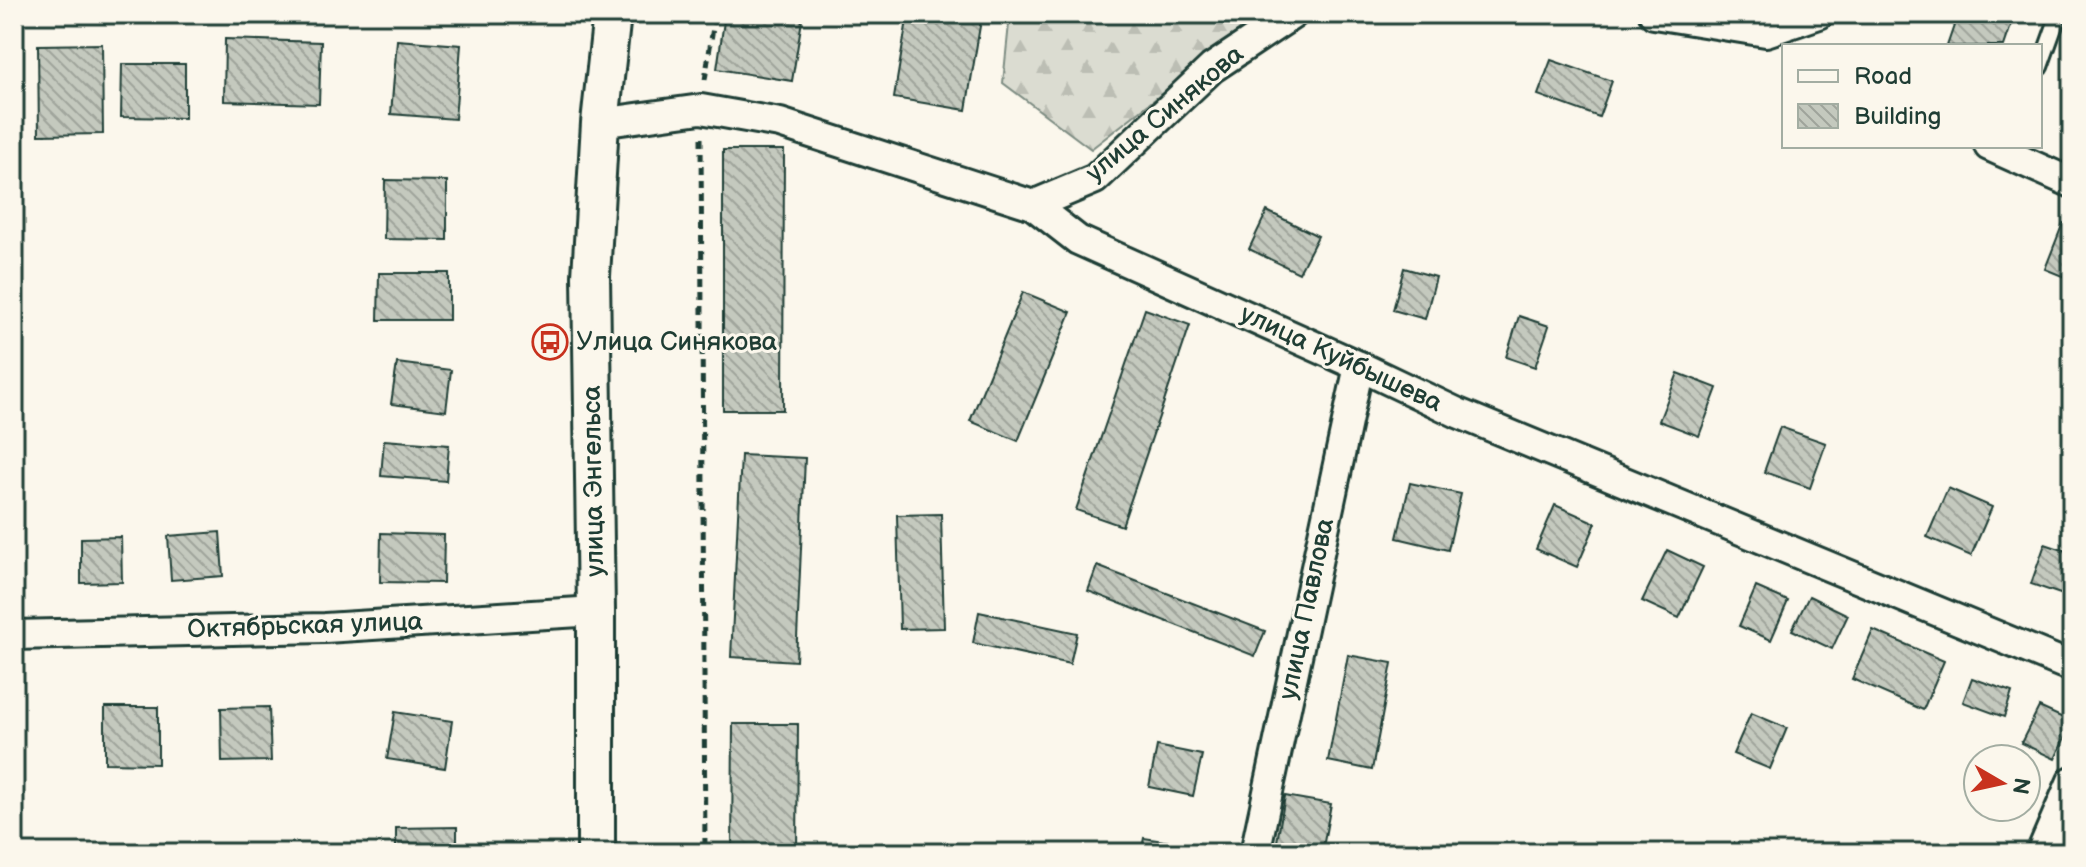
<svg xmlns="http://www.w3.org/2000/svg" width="2086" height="867" viewBox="0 0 2086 867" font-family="'Balsamiq Sans',sans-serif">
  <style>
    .forest { fill: url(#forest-firs); stroke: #7d8c82; stroke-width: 2 }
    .building { fill: url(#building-back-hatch); stroke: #1f3d34; stroke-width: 2 }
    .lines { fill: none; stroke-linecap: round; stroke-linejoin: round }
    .service-casing { stroke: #1f3d34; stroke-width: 20 }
    .minor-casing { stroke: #1f3d34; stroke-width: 34 }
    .tertiary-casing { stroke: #1f3d34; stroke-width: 42 }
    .path { stroke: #1f3d34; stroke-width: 5; stroke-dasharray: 8 6; stroke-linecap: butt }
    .service { stroke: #fbf7ec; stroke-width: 14 }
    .minor { stroke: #fbf7ec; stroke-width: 28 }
    .tertiary { stroke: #fbf7ec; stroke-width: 36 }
    .labels { text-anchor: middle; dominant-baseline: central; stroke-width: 6; stroke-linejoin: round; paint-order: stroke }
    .street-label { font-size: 26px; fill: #1f3d34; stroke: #fbf7ec }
    .poi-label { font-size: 26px; fill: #1f3d34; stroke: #fbf7ec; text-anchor: start }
  </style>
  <defs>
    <pattern id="forest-firs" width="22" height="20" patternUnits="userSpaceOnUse" patternTransform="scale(2)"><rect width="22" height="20" fill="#dbdcd1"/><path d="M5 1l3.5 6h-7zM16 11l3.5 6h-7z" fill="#bcbeb4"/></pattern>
    <pattern id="building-back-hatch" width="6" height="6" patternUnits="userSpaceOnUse" patternTransform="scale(2)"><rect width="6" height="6" fill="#c4c9be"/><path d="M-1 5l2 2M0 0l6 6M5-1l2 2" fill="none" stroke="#9fa49b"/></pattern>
  </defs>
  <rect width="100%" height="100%" fill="#fbf7ec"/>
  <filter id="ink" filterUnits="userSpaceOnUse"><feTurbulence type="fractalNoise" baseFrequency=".0125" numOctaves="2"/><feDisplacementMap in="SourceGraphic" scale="16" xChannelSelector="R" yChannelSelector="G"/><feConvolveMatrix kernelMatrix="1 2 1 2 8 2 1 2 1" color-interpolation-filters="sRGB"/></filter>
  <g filter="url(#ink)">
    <path class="forest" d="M1010,14H1264L1091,149L1003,83Z"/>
    <g class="building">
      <path d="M725,14H803L792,81L717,69Z"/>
      <path d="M908,14H982L966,110L894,98Z"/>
      <path d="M1958,14H2015L2004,46H1947Z"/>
      <path d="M225,39L321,42L319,104L224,101Z"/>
      <path d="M397,40L461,45L455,119L391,114Z"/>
      <path d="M102,44L103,134L39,135L38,45Z"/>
      <path d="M1551,60L1612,81L1599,117L1538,95Z"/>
      <path d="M122,64H185V118L121,117Z"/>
      <path d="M723,150H784L783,410H723Z"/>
      <path d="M385,180L447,181V240L384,239Z"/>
      <path d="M1267,211L1318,236L1299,273L1249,249Z"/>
      <path d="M2063,223L2072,226V280L2045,269Z"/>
      <path d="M1404,268L1436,277L1425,319L1393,310Z"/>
      <path d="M379,273H449V320H378Z"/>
      <path d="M1023,292L1071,312L1018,441L970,421Z"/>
      <path d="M1145,309L1190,325L1122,526L1076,510Z"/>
      <path d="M1519,316L1549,326L1535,367L1506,357Z"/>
      <path d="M397,363L451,370L446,411L391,404Z"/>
      <path d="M1678,373L1717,388L1699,436L1659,421Z"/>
      <path d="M1780,427L1826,443L1810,488L1764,472Z"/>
      <path d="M384,440L449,445L446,481L381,476Z"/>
      <path d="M741,455L805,458L796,661L731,657Z"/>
      <path d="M1410,483L1461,494L1448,550L1397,538Z"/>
      <path d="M1948,488L1992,507L1971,556L1927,537Z"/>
      <path d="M1555,505L1596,523L1577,567L1536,549Z"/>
      <path d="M941,514L944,628L900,629L897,515Z"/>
      <path d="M220,532L223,576L171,580L168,536Z"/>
      <path d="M381,533L444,535L443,583L380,582Z"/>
      <path d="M121,537L122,582L81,583V538Z"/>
      <path d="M2045,544L2072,553V598L2031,584Z"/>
      <path d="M1667,550L1703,567L1679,618L1642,601Z"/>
      <path d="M1097,566L1265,631L1255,656L1088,591Z"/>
      <path d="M1756,587L1788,601L1771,640L1739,626Z"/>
      <path d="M1809,596L1848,615L1832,649L1792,630Z"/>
      <path d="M979,612L1077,633L1070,664L973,643Z"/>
      <path d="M1873,630L1944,661L1923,710L1852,679Z"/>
      <path d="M1348,655L1392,663L1372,770L1328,761Z"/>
      <path d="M1972,678L2012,692L2004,717L1963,702Z"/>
      <path d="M105,707H158V764L105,763Z"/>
      <path d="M269,707L271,761L222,762L221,708Z"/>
      <path d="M2039,707L2072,722L2055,759L2021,743Z"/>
      <path d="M395,712L452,721L445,768L387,759Z"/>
      <path d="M1751,713L1787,728L1770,769L1733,754Z"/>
      <path d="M733,724H798L797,853H732Z"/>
      <path d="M1157,746L1202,755L1193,796L1149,787Z"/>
      <path d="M1285,796L1331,804L1322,853H1275Z"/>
      <path d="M457,827V853H396V828Z"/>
      <path d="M1144,838L1177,843L1175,853H1141Z"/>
    </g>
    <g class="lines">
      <defs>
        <path id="service" d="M2040,67L2059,14"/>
        <g id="minor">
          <path d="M1654,14L1766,32L1819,14"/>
          <path d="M600,123L701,109L780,123L1033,205L1078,240L1359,366L1458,413L2072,667"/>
          <path d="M1989,146L2072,183"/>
          <path d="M1033,205L1095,179L1212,68L1293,14"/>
          <path d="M14,635L325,628L596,611"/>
          <path d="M1255,853L1359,366"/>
          <path d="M2041,853L2072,781"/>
        </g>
        <path id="tertiary" d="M596,853V611L591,276L600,123L612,14"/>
      </defs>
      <use href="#service" class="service-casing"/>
      <use href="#minor" class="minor-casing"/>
      <use href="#tertiary" class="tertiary-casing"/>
      <g class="path">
        <path d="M705,80L715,14"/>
        <path d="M701,138L705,853"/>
      </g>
      <use href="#service" class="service"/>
      <use href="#minor" class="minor"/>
      <use href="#tertiary" class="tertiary"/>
    </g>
  </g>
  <defs>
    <symbol id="bus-ring" viewBox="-11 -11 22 22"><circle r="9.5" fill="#fbf7ec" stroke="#c8321e" stroke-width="1.5"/><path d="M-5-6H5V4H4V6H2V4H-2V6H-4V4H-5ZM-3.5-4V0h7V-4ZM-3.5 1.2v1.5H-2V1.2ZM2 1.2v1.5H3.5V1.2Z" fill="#c8321e"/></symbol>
  </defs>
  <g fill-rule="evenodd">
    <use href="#bus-ring" x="530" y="322" width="40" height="40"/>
  </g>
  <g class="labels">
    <g class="street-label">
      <text transform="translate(1165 114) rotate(-40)">улица Синякова</text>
      <text transform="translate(1341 359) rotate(25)">улица Куйбышева</text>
      <text transform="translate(594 481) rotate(-91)">улица Энгельса</text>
      <text transform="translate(1307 609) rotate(-78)">улица Павлова</text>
      <text transform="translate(305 626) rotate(-2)">Октябрьская улица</text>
    </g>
    <g class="poi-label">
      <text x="576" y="342">Улица Синякова</text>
    </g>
  </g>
  <rect width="2086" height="867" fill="none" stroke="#fbf7ec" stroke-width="48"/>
  <rect x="24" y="24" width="2038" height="819" fill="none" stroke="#1f3d34" stroke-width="3" filter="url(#ink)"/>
  <rect x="1782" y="44" width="260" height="104" fill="#fbf7ec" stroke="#a3ada2" stroke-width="2"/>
  <rect x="1798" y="70" width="40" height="12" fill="#fbf7ec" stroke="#a3ada2" stroke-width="2"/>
  <text x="1854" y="84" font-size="24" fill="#1f3d34">Road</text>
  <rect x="1798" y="104" width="40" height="24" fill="url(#building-back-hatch)" stroke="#a3ada2" stroke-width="2"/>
  <text x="1854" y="124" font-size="24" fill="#1f3d34">Building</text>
  <g transform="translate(2002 783) rotate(99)"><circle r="38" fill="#fbf7ec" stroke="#a3ada2" stroke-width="2"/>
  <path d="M0-6L14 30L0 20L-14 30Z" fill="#c8321e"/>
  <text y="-12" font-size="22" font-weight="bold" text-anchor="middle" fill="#1f3d34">N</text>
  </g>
</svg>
